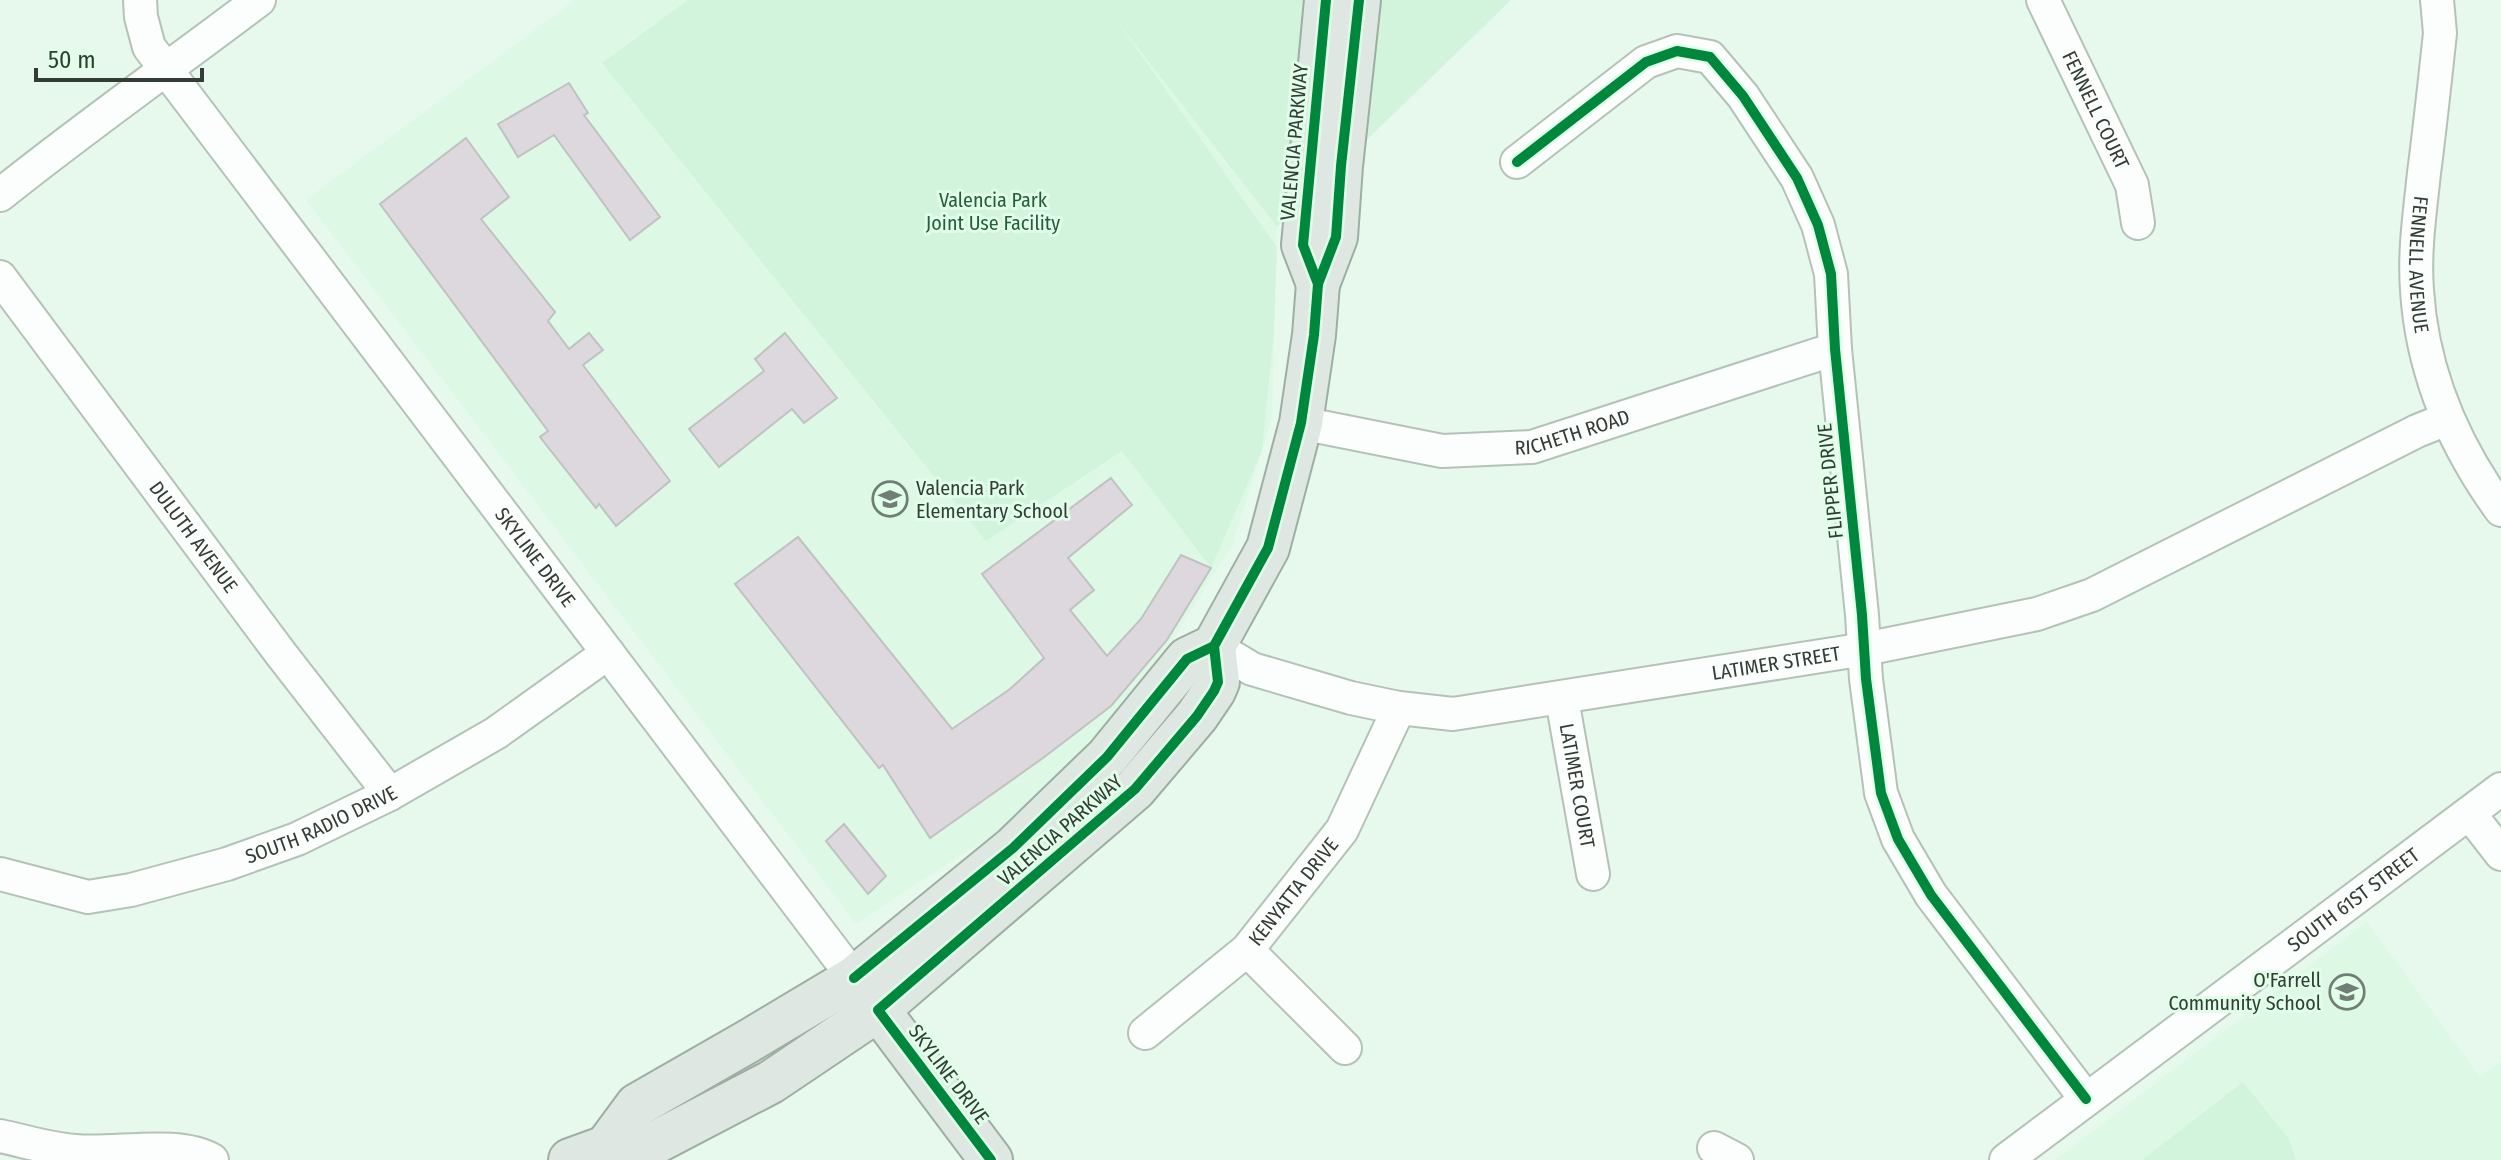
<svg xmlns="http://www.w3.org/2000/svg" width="2501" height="1160" viewBox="0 0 2501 1160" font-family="'Fira Sans Condensed',sans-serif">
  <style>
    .built { fill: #ddf9e5 }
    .green { fill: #d2f4dc }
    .building { fill: #ddd8de; stroke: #bfc2c1; stroke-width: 2 }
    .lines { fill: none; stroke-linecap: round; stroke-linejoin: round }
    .minor-casing { stroke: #b4c2b8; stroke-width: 36 }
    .major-casing { stroke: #9daea2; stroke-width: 46 }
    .minor { stroke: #fbfefc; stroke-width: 32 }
    .major { stroke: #dfe7e2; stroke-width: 42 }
    .cycleway-casing { stroke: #e1fee8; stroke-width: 15 }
    .cycleway { stroke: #00873e; stroke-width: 10 }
    .labels { text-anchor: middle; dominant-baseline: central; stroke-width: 6; stroke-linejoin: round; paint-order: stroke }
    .street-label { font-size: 20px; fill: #323d35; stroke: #e1fee8 }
    .park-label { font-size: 20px; fill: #245e3a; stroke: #e1fee8 }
    .poi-label { font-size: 20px; fill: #323d35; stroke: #e1fee8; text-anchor: start }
  </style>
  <rect width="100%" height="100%" fill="#e7f8ec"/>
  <g class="built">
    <path d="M575,0H1102L1277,227L1272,418L1232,546L1139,693L1000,830L856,924L306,200Z"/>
    <path d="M2367,922L2480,1077L2501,1061V1160H2055Z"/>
  </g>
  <g class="green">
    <path d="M688,0H1511L1277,227L1117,21L1277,247L1274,331L1262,451L1211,568L1122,451L986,541L602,63Z"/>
    <path d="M2243,1082L2289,1139L2296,1160H2142Z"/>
  </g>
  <g class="building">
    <path d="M569,83L588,113L584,115L660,217L630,240L554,135L518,157L498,124Z"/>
    <path d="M466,138L509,197L481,219L555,312L548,321L569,349L589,333L603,350L583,365L670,481L616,526L599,504L596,508L540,437L548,431L380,204Z"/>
    <path d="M785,333L837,398L804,423L792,409L719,467L689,429L764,371L755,359Z"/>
    <path d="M1111,478L1132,505L1068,558L1094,590L1070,610L1107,656L1141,619L1181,555L1211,568L1167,640L1111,706L1043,758L930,838L883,765L879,768L735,584L798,537L952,729L1010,689L1044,658L982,574Z"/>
    <path d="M844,824L886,876L868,894L826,841Z"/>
  </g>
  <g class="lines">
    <defs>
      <g id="minor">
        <path id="s1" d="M140,0L141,17L149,47L854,978"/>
        <path id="s2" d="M2043,0L2132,185L2138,223"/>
        <path id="s3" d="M2437,0L2440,33C2435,80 2430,127 2424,173C2420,212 2414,251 2417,290C2422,371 2453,444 2501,510"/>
        <path d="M1517,162L1646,62L1677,51L1710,57L1743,96L1797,178L1818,225L1831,274L1835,349L1862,615L1866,679L1881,793L1898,839L1931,895L2086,1099"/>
        <path d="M0,195C85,127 173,65 259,0"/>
        <path id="s4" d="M0,277L281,654L390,794"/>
        <path id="s5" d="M1301,423L1442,451L1532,447L1835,349"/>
        <path id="s6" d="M1214,646L1252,669L1351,698L1399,708L1453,714L1865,649L2037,614L2092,595L2417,431L2447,419"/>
        <path id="s7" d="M1562,699L1593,874"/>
        <path d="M2469,813L2501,854"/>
        <path id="s8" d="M0,874L88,897L131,890L227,864L297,839L390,794L496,733L608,653"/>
        <path d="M1247,950L1345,1048"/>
        <path id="s9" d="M1145,1033L1247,950L1342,830L1399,708"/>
        <path d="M0,1136C24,1141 50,1149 75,1151C114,1155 178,1140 212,1160"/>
        <path d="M1714,1148L1737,1160"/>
        <path id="s10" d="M2006,1160L2501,789"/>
      </g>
      <g id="major">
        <path d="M1318,284L1303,245L1326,0"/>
        <path d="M862,988L991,1160"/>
        <path d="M606,1147L637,1105L747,1042L854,978L1013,848L1107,757L1187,659L1214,646L1268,548L1301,423L1314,335L1318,284L1336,237L1341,166L1359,0"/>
        <path d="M570,1160L606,1147L658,1141L771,1082L878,1010L1135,789L1197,716L1214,691L1218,682L1214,646"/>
      </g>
    </defs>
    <use href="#minor" class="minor-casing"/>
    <use href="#major" class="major-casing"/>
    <use href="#minor" class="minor"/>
    <use href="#major" class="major"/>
    <defs>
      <g id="cycleway">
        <path d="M1517,162L1646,62L1677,51L1710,57L1743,96L1797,178L1818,225L1831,274L1835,349L1862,615L1866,679L1881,793L1898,839L1931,895L2086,1099"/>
        <path d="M1318,284L1303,245L1326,0"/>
        <path d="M854,978L1013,848L1107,757L1187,659L1214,646L1268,548L1301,423L1314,335L1318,284L1336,237L1341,166L1359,0"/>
        <path d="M991,1160L878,1010L1135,789L1197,716L1214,691L1218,682L1214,646"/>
      </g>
    </defs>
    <use href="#cycleway" class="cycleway-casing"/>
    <use href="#cycleway" class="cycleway"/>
  </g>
  <defs>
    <symbol id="school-ring" viewBox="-11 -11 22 22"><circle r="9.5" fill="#e1fee8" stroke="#717e75" stroke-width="1.5"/><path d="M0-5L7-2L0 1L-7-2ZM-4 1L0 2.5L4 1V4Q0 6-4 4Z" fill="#717e75"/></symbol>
  </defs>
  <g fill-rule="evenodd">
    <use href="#school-ring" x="870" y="479" width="40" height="40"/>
    <use href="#school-ring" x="2327" y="972" width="40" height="40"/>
  </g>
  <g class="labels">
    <g class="street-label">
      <text stroke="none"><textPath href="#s2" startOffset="122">FENNELL COURT</textPath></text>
      <text transform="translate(1294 142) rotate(-85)">VALENCIA PARKWAY</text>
      <text stroke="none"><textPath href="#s3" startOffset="266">FENNELL AVENUE</textPath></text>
      <text stroke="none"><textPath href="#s5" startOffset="276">RICHETH ROAD</textPath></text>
      <text transform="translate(1830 481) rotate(-96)">FLIPPER DRIVE</text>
      <text stroke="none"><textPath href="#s4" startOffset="324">DULUTH AVENUE</textPath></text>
      <text stroke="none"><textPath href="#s1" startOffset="688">SKYLINE DRIVE</textPath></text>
      <text stroke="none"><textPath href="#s6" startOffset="578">LATIMER STREET</textPath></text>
      <text stroke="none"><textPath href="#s7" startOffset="88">LATIMER COURT</textPath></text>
      <text stroke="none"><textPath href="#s8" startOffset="336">SOUTH RADIO DRIVE</textPath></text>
      <text transform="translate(1060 830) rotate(-41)">VALENCIA PARKWAY</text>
      <text stroke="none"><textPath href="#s9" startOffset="206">KENYATTA DRIVE</textPath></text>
      <text stroke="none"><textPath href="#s10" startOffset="434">SOUTH 61ST STREET</textPath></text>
      <text transform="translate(949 1074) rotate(53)">SKYLINE DRIVE</text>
    </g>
    <g class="park-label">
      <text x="993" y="200">Valencia Park<tspan x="993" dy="23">Joint Use Facility</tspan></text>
    </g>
    <g class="poi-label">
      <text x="916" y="488">Valencia Park<tspan x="916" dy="23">Elementary School</tspan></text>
      <text x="2321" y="980" text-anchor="end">O'Farrell<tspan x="2321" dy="23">Community School</tspan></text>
    </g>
  </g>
  <path d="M36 68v12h166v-12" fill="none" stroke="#323d35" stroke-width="4"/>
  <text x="48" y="68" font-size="24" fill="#323d35" stroke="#e1fee8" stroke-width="6" paint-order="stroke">50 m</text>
</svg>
